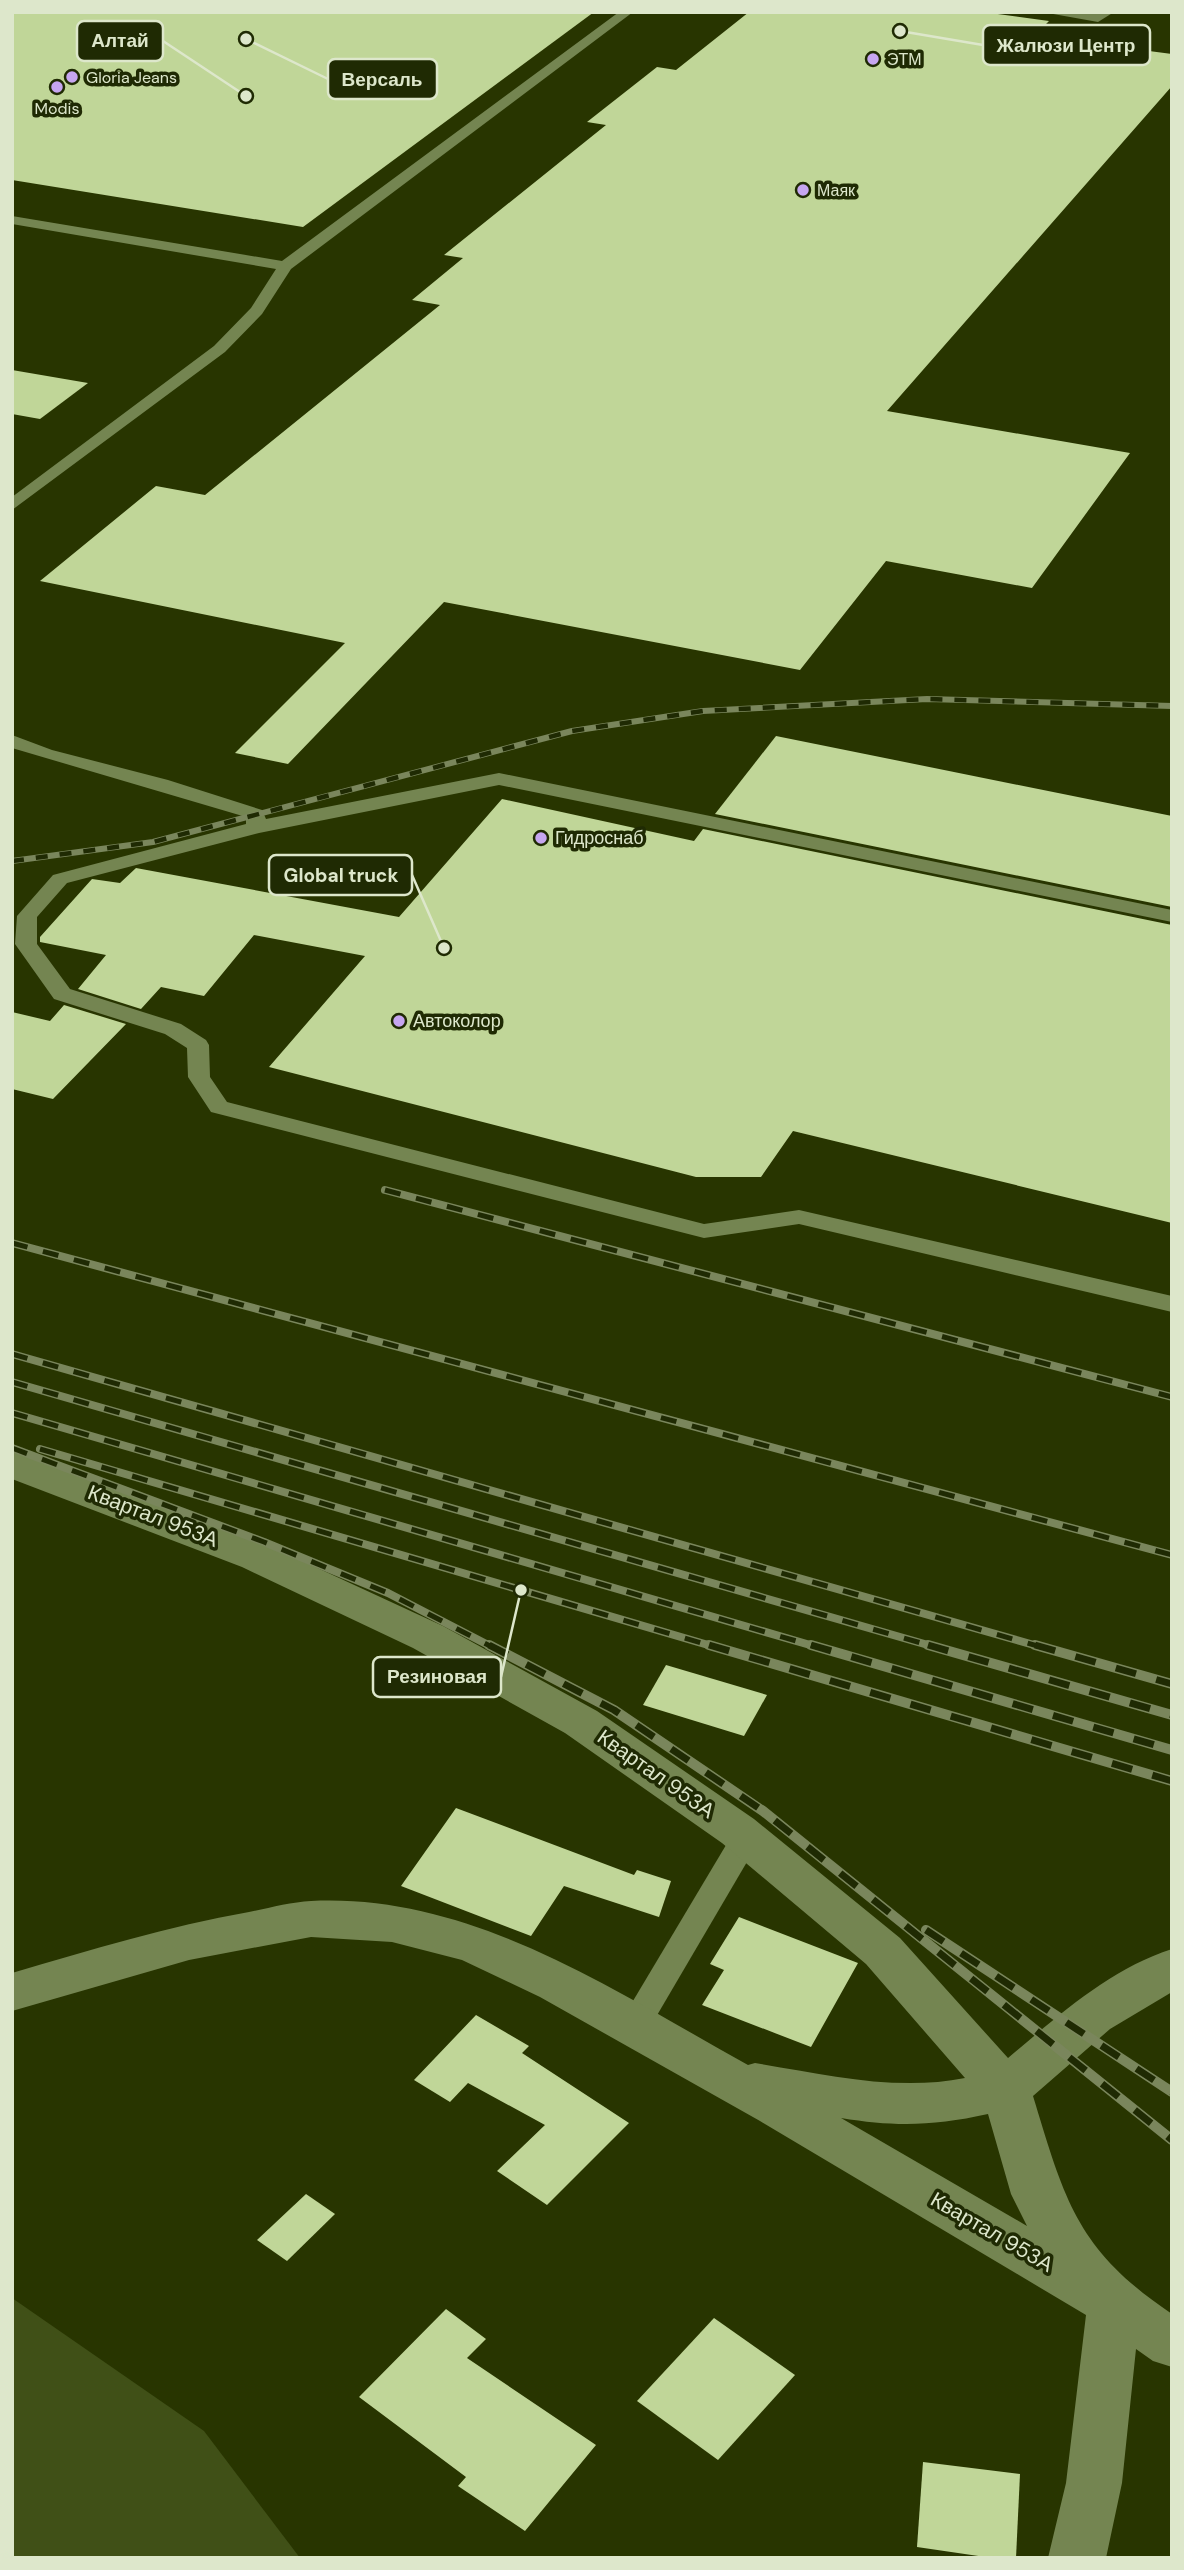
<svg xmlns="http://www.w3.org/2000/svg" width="1184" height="2570" viewBox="0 0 1184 2570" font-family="'DM Sans',sans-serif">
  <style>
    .green { fill: #405017 }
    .building { fill: #c0d698 }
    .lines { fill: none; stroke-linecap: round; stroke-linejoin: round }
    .service { fill: #748551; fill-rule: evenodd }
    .minor { fill: #748551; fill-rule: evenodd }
    .rail-far2-casing { stroke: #7a865c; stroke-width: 6 }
    .rail-far1-casing { stroke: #7a865c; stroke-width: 8 }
    .rail-casing { stroke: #7a865c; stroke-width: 10 }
    .rail-far2 { stroke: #1f2a03; stroke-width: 4.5; stroke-dasharray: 12; stroke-linecap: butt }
    .rail-far1 { stroke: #1f2a03; stroke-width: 5; stroke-dasharray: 16; stroke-linecap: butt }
    .rail { stroke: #1f2a03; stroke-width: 7; stroke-dasharray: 21; stroke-linecap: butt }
    .poi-dot { fill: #c6a6f0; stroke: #1f2a03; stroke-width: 2.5 }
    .labels { text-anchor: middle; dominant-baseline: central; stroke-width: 7; stroke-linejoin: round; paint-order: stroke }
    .far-poi-label { font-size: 16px; fill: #dde7cb; stroke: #1f2a03; text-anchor: start }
    .poi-label { font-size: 18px; fill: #dde7cb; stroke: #1f2a03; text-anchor: start }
    .near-street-label { font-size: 21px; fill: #dde7cb; stroke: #1f2a03 }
    .leader { fill: none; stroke: #dde7cb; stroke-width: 2.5 }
    .callout-dot { fill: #dde7cb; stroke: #1f2a03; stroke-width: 2.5 }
    .callout { fill: #1f2a03; stroke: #dde7cb; stroke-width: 2.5 }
    .callout-label { font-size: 19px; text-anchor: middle; font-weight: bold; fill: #dde7cb }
  </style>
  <rect width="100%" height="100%" fill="#283500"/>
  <path class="green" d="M12,2298L204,2431L300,2558H12Z"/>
  <g class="building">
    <path d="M12,12H594L303,227L12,180Z"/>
    <path d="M749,12H983L1049,21L1034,36L1172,54V86L887,411L1130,453L1032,588L886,561L800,670L444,602L288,764L235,753L345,643L40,581L156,486L205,495L440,305L412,300L463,258L444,255L606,125L587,122L657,67L676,70Z"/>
    <path d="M12,370L88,383L40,419L12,414Z"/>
    <path d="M776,736L1172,816V907L715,814Z"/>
    <path d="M502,799L694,841L703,829L1172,925V1223L793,1131L761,1177H696L269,1067L365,956L254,935L204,996L161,987L141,1009L78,989L106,955L40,942V937L92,879L120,883L136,868L399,917Z"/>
    <path d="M64,1005L126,1024L53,1099L12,1089V1012L50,1021Z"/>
    <path d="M666,1665L767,1695L744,1736L643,1705Z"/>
    <path d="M456,1808L634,1875L637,1870L671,1881L659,1917L564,1886L531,1936L401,1886Z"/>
    <path d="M739,1917L858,1963L811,2047L702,2005L724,1970L710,1964Z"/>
    <path d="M476,2015L529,2046L522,2053L629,2123L547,2205L497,2171L545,2125L468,2083L450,2102L414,2080Z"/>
    <path d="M306,2194L335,2214L287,2261L257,2240Z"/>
    <path d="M446,2309L486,2339L467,2358L596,2445L525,2531L458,2486L466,2477L359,2397Z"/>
    <path d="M714,2318L795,2375L718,2460L637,2401Z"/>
    <path d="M923,2462L1020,2474L1016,2558H992L917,2547Z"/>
  </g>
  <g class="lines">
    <g class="service">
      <path d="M619,12H633L291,269L262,314L225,352L12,510V497L214,346L251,308L276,269L12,224V216L282,261Z"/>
      <path d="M1042,12H1114L1098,22Z"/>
      <path d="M12,735L52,750L168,780L262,810L266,819L499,773L1172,910V922L499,785L259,833L67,883L37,917V944L70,989L181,1024L206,1040L209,1045L210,1077L227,1102L704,1224L799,1210L1172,1296V1312L799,1224L704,1238L211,1112L188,1077L187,1048L165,1034L54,999L15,944L17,916L53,875L246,824V817L12,748Z"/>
      <path d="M746,1827L757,1830L761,1838L646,2034L635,2037L624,2034L619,2025L624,2016L735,1830Z"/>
    </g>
    <path class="minor" d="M12,1452L62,1465L272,1547L443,1626L597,1711L754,1819L900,1938L1008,2058C1057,2017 1109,1969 1172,1949V1992L1110,2029L1033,2096C1065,2201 1077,2250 1172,2314V2367L1153,2361L1136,2349L1122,2483L1106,2558H1048L1066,2483L1086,2315L760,2121L540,1997L462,1960L392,1942L311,1937L189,1960L12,2011V1973C91,1950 168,1926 249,1912C269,1908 291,1902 311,1901C472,1893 614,1991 748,2065L755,2063C824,2074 896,2092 965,2078L866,1964L722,1843L565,1733L413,1648L242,1567L12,1479ZM988,2114L1011,2194L1027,2226L841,2118C895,2127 934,2126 988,2114Z"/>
    <defs>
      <path id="rail-far2" d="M12,861L153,842L572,731L703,711L927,699L1172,706"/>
      <g id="rail-far1">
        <path d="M385,1190L1172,1397"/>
        <path d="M12,1243L1172,1555"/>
        <path d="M12,1354L1041,1647"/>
        <path d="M12,1382L935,1647"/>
        <path d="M12,1413L817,1647"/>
        <path d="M12,1448L264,1542L388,1593L492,1647"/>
        <path d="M40,1449L715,1647"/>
      </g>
      <g id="rail">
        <path d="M489,1645L614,1710L763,1811L1172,2140"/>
        <path d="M709,1645L1172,1781"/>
        <path d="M811,1645L1172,1750"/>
        <path d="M928,1645L1172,1715"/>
        <path d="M1035,1645L1172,1684"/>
        <path d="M926,1930L1172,2092"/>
      </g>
    </defs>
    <use href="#rail-far2" class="rail-far2-casing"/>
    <use href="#rail-far1" class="rail-far1-casing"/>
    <use href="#rail" class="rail-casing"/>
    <use href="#rail-far2" class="rail-far2"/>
    <use href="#rail-far1" class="rail-far1"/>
    <use href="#rail" class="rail"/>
  </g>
  <g class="poi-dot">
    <circle cx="873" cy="59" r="7"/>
    <circle cx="72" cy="77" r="7"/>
    <circle cx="57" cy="87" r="7"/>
    <circle cx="803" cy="190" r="7"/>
    <circle cx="541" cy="838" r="7"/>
    <circle cx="399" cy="1021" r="7"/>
  </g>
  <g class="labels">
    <g class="far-poi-label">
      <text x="887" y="59">ЭТМ</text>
      <text x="86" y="77">Gloria Jeans</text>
      <text x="57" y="108" text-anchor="middle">Modis</text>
      <text x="817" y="190">Маяк</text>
    </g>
    <g class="poi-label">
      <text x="555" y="838">Гидроснаб</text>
      <text x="413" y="1021">Автоколор</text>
    </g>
    <g class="near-street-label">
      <text transform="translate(153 1516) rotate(21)">Квартал 953А</text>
      <text transform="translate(656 1774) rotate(35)">Квартал 953А</text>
      <text transform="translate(992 2232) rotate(30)">Квартал 953А</text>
    </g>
  </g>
  <path class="leader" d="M246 96L163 41M900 31L983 45M246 39L328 79M444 948L412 875M521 1590L501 1677"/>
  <g class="callout-dot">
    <circle cx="246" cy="96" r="7"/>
    <circle cx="900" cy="31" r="7"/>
    <circle cx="246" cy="39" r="7"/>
    <circle cx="444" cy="948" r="7"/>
    <circle cx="521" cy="1590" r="7"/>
  </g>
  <g class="callout">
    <rect x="77" y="21" width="86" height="40" rx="7"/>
    <rect x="983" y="25" width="167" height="40" rx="7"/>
    <rect x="328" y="59" width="109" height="40" rx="7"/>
    <rect x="269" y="855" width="143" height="40" rx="7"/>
    <rect x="373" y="1657" width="128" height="40" rx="7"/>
  </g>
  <g class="callout-label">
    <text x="120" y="47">Алтай</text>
    <text x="1066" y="52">Жалюзи Центр</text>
    <text x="382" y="86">Версаль</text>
    <text x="341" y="882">Global truck</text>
    <text x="437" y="1683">Резиновая</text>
  </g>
  <rect width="1184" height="2570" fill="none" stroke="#dde7cb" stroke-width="28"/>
</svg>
